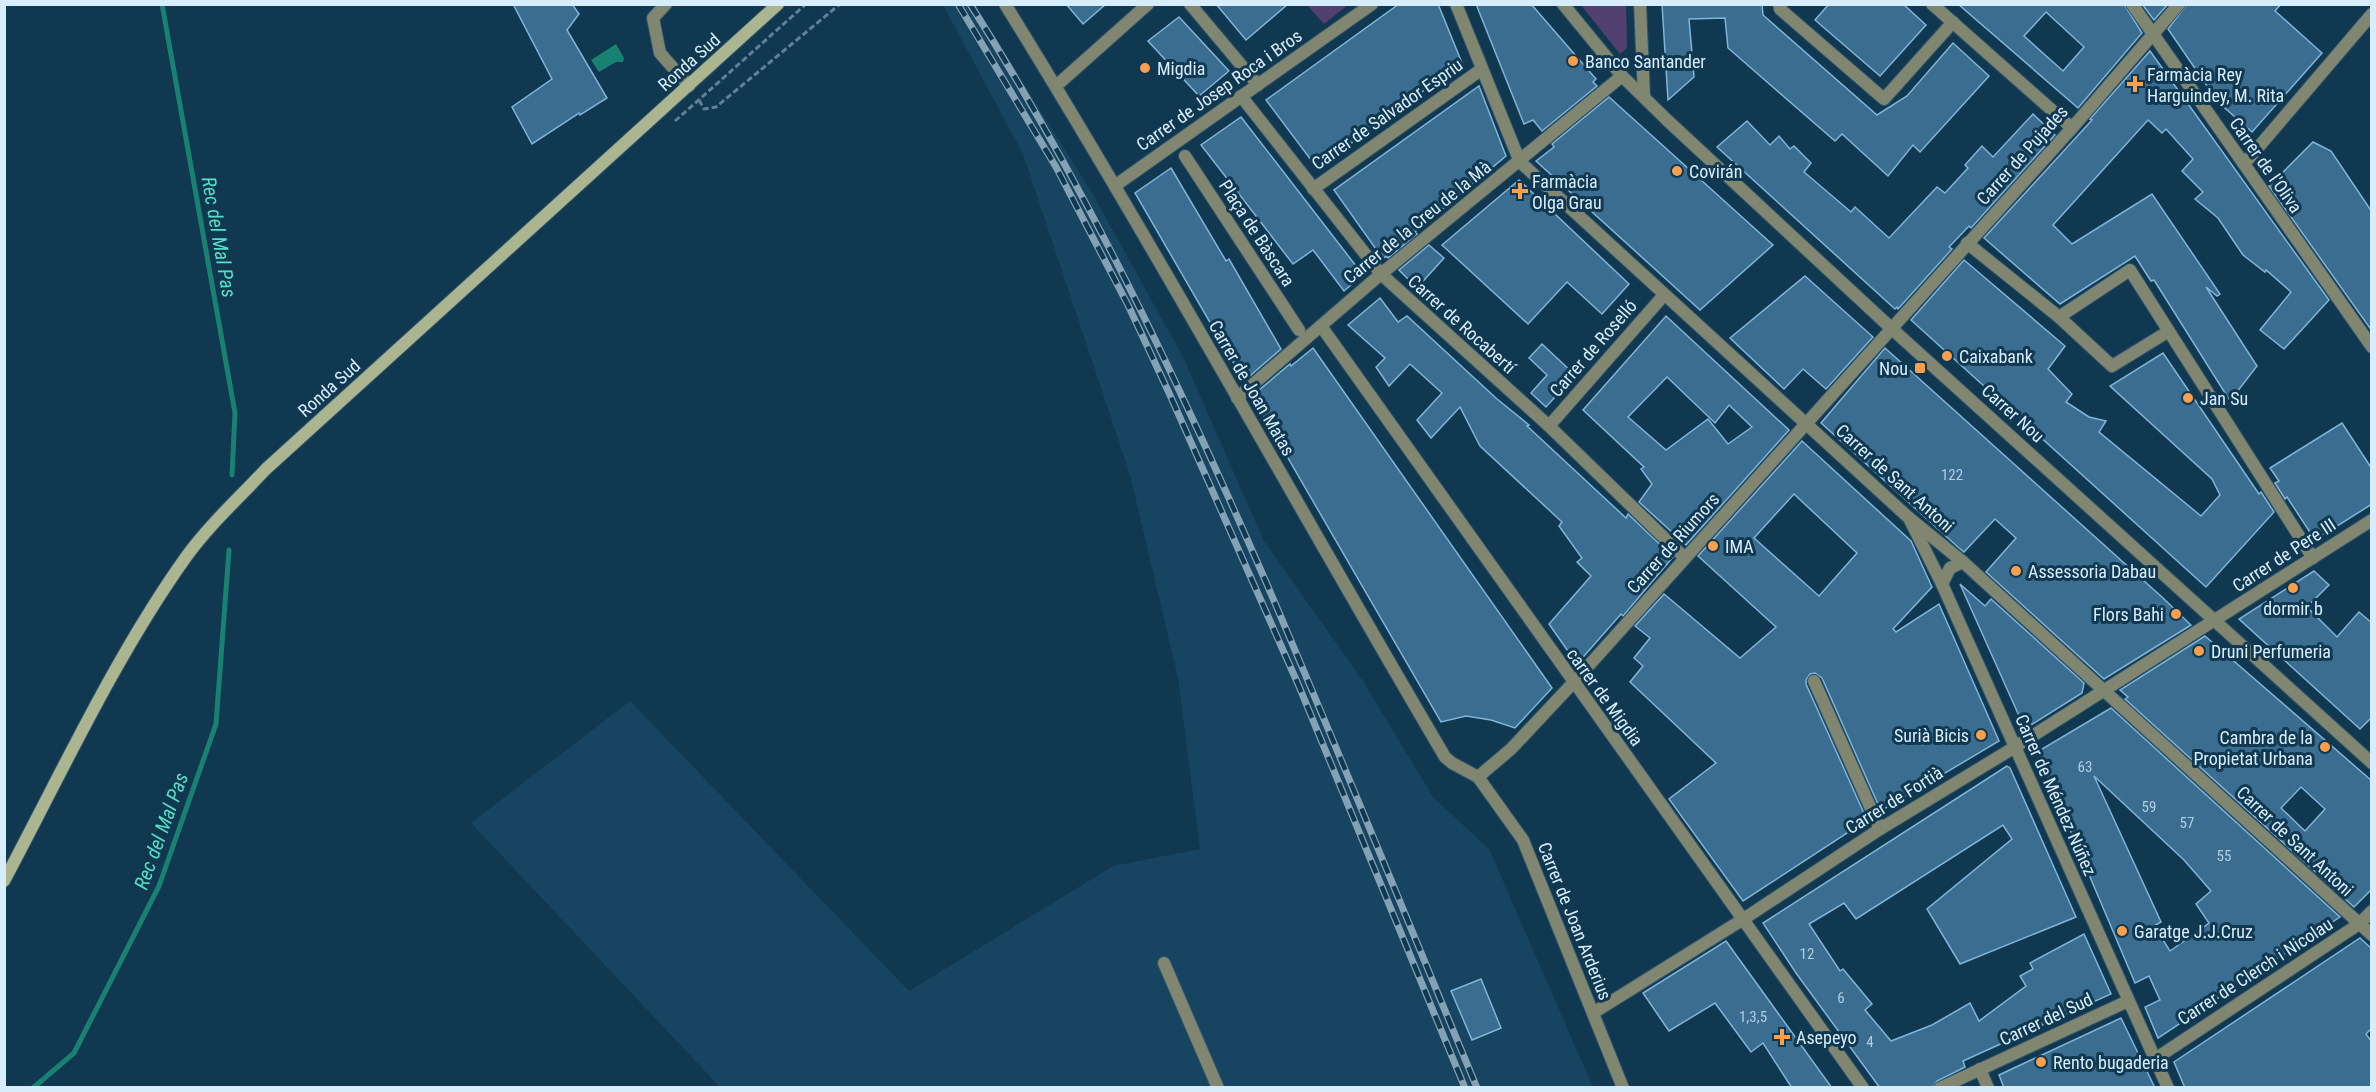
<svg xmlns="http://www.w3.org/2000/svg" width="2376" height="1092" viewBox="0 0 2376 1092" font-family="'Roboto Condensed',sans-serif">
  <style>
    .built { fill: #164461 }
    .green { fill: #514070 }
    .water { fill: #188171 }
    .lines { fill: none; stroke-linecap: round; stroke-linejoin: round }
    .stream { stroke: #188171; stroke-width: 5 }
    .building { fill: #3a6d8f; stroke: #80b5da; stroke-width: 1.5; fill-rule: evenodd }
    .pedestrian-casing { stroke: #30556c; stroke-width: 14 }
    .minor-casing { stroke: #30556c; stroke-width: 14 }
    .tertiary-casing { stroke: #30556c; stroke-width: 14 }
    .secondary-casing { stroke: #30556c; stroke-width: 14 }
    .path { stroke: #608195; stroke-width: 3; stroke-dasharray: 6 3; stroke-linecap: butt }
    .pedestrian { stroke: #80866f; stroke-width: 12 }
    .minor { stroke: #80866f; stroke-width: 12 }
    .tertiary { stroke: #80866f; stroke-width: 12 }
    .secondary { stroke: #abb590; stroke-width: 12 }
    .rail-casing { stroke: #84a2b4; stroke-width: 7 }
    .rail { stroke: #103850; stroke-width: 4.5; stroke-dasharray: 14; stroke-linecap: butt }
    .poi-dot { fill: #fa9f4e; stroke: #103850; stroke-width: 2 }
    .labels { text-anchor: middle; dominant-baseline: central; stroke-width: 6; stroke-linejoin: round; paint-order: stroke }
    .number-label { font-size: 15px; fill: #b0cde1 }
    .poi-label { font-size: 18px; fill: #d7edfc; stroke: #103850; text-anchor: start }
    .street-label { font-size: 18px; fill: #d7edfc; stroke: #103850 }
    .water-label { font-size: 20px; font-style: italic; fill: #56dfc7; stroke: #103850 }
  </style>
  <rect width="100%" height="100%" fill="#103850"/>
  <path class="built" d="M943,5H975L1092,193L1183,357L1264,541L1363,681L1433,797L1489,849L1593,1087H720L471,823L630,701L909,991L1113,866L1200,849L1178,678L1130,475L1023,154Z"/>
  <g class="green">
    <path d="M1307,5H1348L1324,24Z"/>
    <path d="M1581,5H1626L1627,48L1620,54Z"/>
  </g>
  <path class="water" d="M616,44L624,58L623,62H616L599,72L591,60Z"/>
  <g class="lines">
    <g class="stream">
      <path d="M162,4L235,413L232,475"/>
      <path d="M33,1088L74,1053L159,886L216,724L229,550"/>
    </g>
  </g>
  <g class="building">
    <path d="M513,4H572L579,14L567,30L607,98L580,115L579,113L532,144L512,107L552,79Z"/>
    <path d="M1066,4H1106L1083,24Z"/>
    <path d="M1216,4H1288L1246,40Z"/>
    <path d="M1399,4H1438L1462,63L1317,168L1266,100Z"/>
    <path d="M1476,4H1531L1596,79L1593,82L1597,86L1542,131L1533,120L1524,124Z"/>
    <path d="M1662,4H1762L1763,15L1877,115L1907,96L1953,43L1989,76L1920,152L1913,145L1888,176L1842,134L1835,141L1728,48L1725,18L1689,19L1694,77L1668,100Z"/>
    <path d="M1829,4H1903L1926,25L1880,76L1815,20Z"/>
    <path d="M1958,4H2124L2142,33L2078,108ZM2046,12L2084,47L2063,71L2024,36Z"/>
    <path d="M2142,4H2168L2154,20Z"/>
    <path d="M2187,4H2281L2275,11L2322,53L2252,132L2218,102L2168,29Z"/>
    <path d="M1179,17L1229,71L1199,96L1148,41Z"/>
    <path d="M2150,51L2329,300L2284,349L2260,330L2291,292L2266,270L2265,272L2243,255L2218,218L2195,199L2203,192L2182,171L2193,159L2166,129L2162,133L2148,120L2053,225L2072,244L2152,194L2220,294L2217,296L2206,287L2257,366L2230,401L2154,280L2151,281L2135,256L2060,304L1984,238L2092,120L2090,119Z"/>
    <path d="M1479,86L1506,156L1415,232L1417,234L1388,258L1386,256L1383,259L1334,190Z"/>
    <path d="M1609,97L1773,245L1700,310L1536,161L1554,147L1552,144Z"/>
    <path d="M2033,114L2055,135L1971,228L1969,226L1949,247L1952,249L1898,309L1897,307L1895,309L1717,147L1747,121L1770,145L1779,136L1790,149L1794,146L1811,163L1804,172L1851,212L1855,207L1889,238L1937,187L1945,193L1968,168L1965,165L1982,146L1993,157Z"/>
    <path d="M1241,117L1363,275L1344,291L1313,250L1293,264L1201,145Z"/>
    <path d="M2313,142L2331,151L2372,212V331L2269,186Z"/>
    <path d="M1171,168L1226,261L1229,259L1281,349L1244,381L1135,193Z"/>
    <path d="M1519,180L1629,284L1602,314L1567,282L1528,324L1442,245Z"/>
    <path d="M1429,245L1444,258L1417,288L1399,270Z"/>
    <path d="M1964,260L2065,346L2048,369L2072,394L2066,402L2089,417L2106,421L2099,432L2201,516L2220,495L2212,479L2110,386L2163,353L2259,494L2261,492L2274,512L2206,587L1911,320Z"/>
    <path d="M1805,276L1873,337L1826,389L1803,369L1784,389L1730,338Z"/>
    <path d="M1380,298L1398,322L1407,316L1497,399L1529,425L1527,426L1626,518L1628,514L1673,557L1623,616L1621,614L1577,664L1549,624L1591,576L1577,562L1582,558L1559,526L1562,522L1480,446L1460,407L1431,438L1417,420L1442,393L1410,364L1389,386L1376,367L1385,358L1348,325Z"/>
    <path d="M1666,316L1789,430L1686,545L1639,502L1652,484L1641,469L1644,467L1583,410ZM1667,377L1715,423L1729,405L1752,427L1728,444L1708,419L1666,450L1628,417Z"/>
    <path d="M1542,344L1575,375L1546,407L1531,393L1547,375L1529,358Z"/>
    <path d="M1313,348L1552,688L1515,728L1491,720L1466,716L1441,722L1252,396L1290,364L1291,366Z"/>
    <path d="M1885,348L2163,598L2191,625L2104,679L1986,572L2016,538L1995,519L1964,552L1959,548L1821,423Z"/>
    <path d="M2342,423L2372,469V504L2315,540L2287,497L2285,499L2275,483L2279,481L2270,468Z"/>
    <path d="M1802,441L1911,541L1932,587L1893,629L1896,632L1939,604L1999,741L1881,811L1822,678L1815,673L1810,674L1806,680V684L1867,820L1743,901L1669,799L1716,763L1630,682L1643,666L1634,658L1650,638L1635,626L1664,594L1740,658L1776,627L1698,556ZM1794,494L1857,553L1819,596L1754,538Z"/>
    <path d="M2314,571L2329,585L2307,607L2337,637L2359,612L2372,623V717L2360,729L2239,619Z"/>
    <path d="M1960,584L1985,606L1991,599L2084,683L2082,693L2031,725L2030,723L2024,727Z"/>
    <path d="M2205,636L2372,781V889L2354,907L2125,699L2128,697L2120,690ZM2301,787L2325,809L2305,831L2281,808Z"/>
    <path d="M2111,708L2340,917L2158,1038L2145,1007L2160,1000L2149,976L2135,983L2037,752ZM2094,776L2184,860L2211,891L2196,904L2209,923L2170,951L2154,926L2161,922Z"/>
    <path d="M2007,766L2010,768L2076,917L1960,964L1927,909L2012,839L2003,825L1856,919L1844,903L1809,924L1840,971L1843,969L1872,1004L1865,1010L1891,1041L1932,1025L1970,1003L1979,1021L2026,986L2020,976L2033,969L2030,963L2084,934L2111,994L1963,1061L1965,1067L1937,1081L1932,1088H1880L1796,973L1763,923Z"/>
    <path d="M2360,938L2372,949V1028L2366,1034L2372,1042V1088H2185L2174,1062Z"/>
    <path d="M1726,941L1832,1088H1792L1763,1043L1751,1052L1715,1003L1669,1031L1643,993Z"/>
    <path d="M1481,979L1501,1028L1472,1040L1451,991Z"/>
    <path d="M2121,1018L2155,1088H2004L1999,1075Z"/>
  </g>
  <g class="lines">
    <defs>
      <path id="pedestrian" d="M1185,156L1299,330"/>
      <g id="minor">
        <path d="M666,4L653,18L660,53L689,86"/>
        <path d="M1005,4C1158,251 1297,506 1445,757L1452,763L1478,777L1523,840L1623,1088"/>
        <path d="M1190,4L1258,85"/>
        <path d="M1563,4L1622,76L1667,120L1891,328L2372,763"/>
        <path d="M1640,4L1644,96"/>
        <path d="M1779,4L1780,9L1884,99L1953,22"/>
        <path d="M1932,4L2072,128"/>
        <path d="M2132,4L2372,347"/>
        <path d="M1056,86L1148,4"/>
        <path d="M1241,96L1381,274L1549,426L1684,557"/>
        <path d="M2244,164L2372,14"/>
        <path d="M1116,185L1372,4"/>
        <path d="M1313,189L1482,69"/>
        <path d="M1967,243L2059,317"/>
        <path d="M1321,326L1863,1088"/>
        <path d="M2169,331L2112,366L2059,317L2130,270L2313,558"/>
        <path d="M1237,398L1381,274L1622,76"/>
        <path d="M1549,426L1664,295"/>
        <path d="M1909,518L1963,562L2372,935"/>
        <path d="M1942,584L1950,568L1963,562"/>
        <path d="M1814,681L1880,829"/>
        <path d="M1478,777L1511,749L1573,683L2072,128L2179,4"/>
        <path d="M1164,963L1218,1088"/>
        <path d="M1593,1013L1742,920L1880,829L2015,747L2372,520"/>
        <path d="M2155,1059L2359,924L2372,911"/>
        <path d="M1980,1069L1988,1088"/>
        <path d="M1940,1088L2128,1001"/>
      </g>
      <path id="tertiary" d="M1456,4L1520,162L1909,518L1942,584L2168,1088"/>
      <path id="secondary" d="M4,881C61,774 116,655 186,557C209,525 239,498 266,469L778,4"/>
    </defs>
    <use href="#pedestrian" class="pedestrian-casing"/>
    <use href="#minor" class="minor-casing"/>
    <use href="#tertiary" class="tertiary-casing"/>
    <use href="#secondary" class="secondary-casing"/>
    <g class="path">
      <path d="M699,100L704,109L716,107L840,4"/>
      <path d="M675,121L806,4"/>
    </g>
    <use href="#pedestrian" class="pedestrian"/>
    <use href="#minor" class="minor"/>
    <use href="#tertiary" class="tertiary"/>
    <use href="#secondary" class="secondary"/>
    <defs>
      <g id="rail">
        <path d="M958,4L1056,167L1128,305L1170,395L1298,684L1465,1088"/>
        <path d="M970,4C1087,188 1179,383 1266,582C1338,750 1407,919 1477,1088"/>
      </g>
    </defs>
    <use href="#rail" class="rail-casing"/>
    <use href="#rail" class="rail"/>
  </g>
  <g class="poi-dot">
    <circle cx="1573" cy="61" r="6"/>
    <circle cx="1145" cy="68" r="6"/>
    <path d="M2132 75h6v6h6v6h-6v6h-6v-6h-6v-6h6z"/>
    <circle cx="1677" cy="171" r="6"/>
    <path d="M1517 182h6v6h6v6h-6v6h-6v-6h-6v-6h6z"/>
    <circle cx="1947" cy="356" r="6"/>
    <rect x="1914" y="362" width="12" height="12" rx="3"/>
    <circle cx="2188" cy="398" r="6"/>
    <circle cx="1713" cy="546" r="6"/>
    <circle cx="2016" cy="571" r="6"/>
    <circle cx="2293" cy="588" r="6"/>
    <circle cx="2176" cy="614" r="6"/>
    <circle cx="2199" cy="651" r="6"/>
    <circle cx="1981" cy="735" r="6"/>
    <circle cx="2325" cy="747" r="6"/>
    <circle cx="2122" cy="931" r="6"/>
    <path d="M1779 1028h6v6h6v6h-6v6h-6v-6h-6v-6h6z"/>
    <circle cx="2041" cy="1062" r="6"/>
  </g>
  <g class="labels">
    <g class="number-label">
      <text x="1952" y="475">122</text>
      <text x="2085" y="767">63</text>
      <text x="2149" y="807">59</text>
      <text x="2187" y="823">57</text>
      <text x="2224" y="856">55</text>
      <text x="1807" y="954">12</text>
      <text x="1841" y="998">6</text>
      <text x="1753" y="1017">1,3,5</text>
      <text x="1870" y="1042">4</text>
    </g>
    <g class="poi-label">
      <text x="1585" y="61">Banco Santander</text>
      <text x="1157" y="68">Migdia</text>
      <text x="2147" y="74">Farmàcia Rey<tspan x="2147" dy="21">Harguindey, M. Rita</tspan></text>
      <text x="1689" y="171">Covirán</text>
      <text x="1532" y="181">Farmàcia<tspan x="1532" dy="21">Olga Grau</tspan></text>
      <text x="1959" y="356">Caixabank</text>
      <text x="1908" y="368" text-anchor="end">Nou</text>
      <text x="2200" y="398">Jan Su</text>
      <text x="1725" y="546">IMA</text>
      <text x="2028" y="571">Assessoria Dabau</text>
      <text x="2293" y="608" text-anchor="middle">dormir b</text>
      <text x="2164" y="614" text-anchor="end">Flors Bahi</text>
      <text x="2211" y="651">Druni Perfumeria</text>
      <text x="1969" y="735" text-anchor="end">Surià Bicis</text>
      <text x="2313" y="737" text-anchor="end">Cambra de la<tspan x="2313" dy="21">Propietat Urbana</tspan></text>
      <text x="2134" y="931">Garatge J.J.Cruz</text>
      <text x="1796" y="1037">Asepeyo</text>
      <text x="2053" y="1062">Rento bugaderia</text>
    </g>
    <g class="street-label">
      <text transform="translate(689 62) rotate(-42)">Ronda Sud</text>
      <text transform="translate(1219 90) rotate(-35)">Carrer de Josep Roca i Bros</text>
      <text transform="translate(1387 114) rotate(-35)">Carrer de Salvador Espriu</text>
      <text transform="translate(2022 155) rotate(-48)">Carrer de Pujades</text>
      <text transform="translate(2266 165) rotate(55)">Carrer de l'Oliva</text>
      <text transform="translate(1417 222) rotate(-39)">Carrer de la Creu de la Mà</text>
      <text transform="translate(1257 233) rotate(57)">Plaça de Bàscara</text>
      <text transform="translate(1462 324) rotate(42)">Carrer de Rocabertí</text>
      <text transform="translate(1593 348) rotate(-49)">Carrer de Roselló</text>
      <text transform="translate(329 388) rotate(-42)">Ronda Sud</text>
      <text transform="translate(1252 388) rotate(60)">Carrer de Joan Matas</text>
      <text transform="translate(2013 413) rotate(42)">Carrer Nou</text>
      <text transform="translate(1895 478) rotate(42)">Carrer de Sant Antoni</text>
      <text transform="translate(1673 543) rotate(-48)">Carrer de Riumors</text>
      <text transform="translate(2284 555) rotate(-33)">Carrer de Pere III</text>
      <text transform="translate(1605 697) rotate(54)">carrer de Migdia</text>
      <text transform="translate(2056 795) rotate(66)">Carrer de Méndez Núñez</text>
      <text transform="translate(1894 800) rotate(-32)">Carrer de Fortià</text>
      <text transform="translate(2295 841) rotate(43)">Carrer de Sant Antoni</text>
      <text transform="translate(1575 921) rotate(68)">Carrer de Joan Arderius</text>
      <text transform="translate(2255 971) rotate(-33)">Carrer de Clerch i Nicolau</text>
      <text transform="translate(2046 1019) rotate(-25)">Carrer del Sud</text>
    </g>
    <g class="water-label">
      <text transform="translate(219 237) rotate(80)">Rec del Mal Pas</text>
      <text transform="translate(161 831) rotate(-70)">Rec del Mal Pas</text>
    </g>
  </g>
  <rect width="2376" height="1092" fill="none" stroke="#d7edfc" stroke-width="12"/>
</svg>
